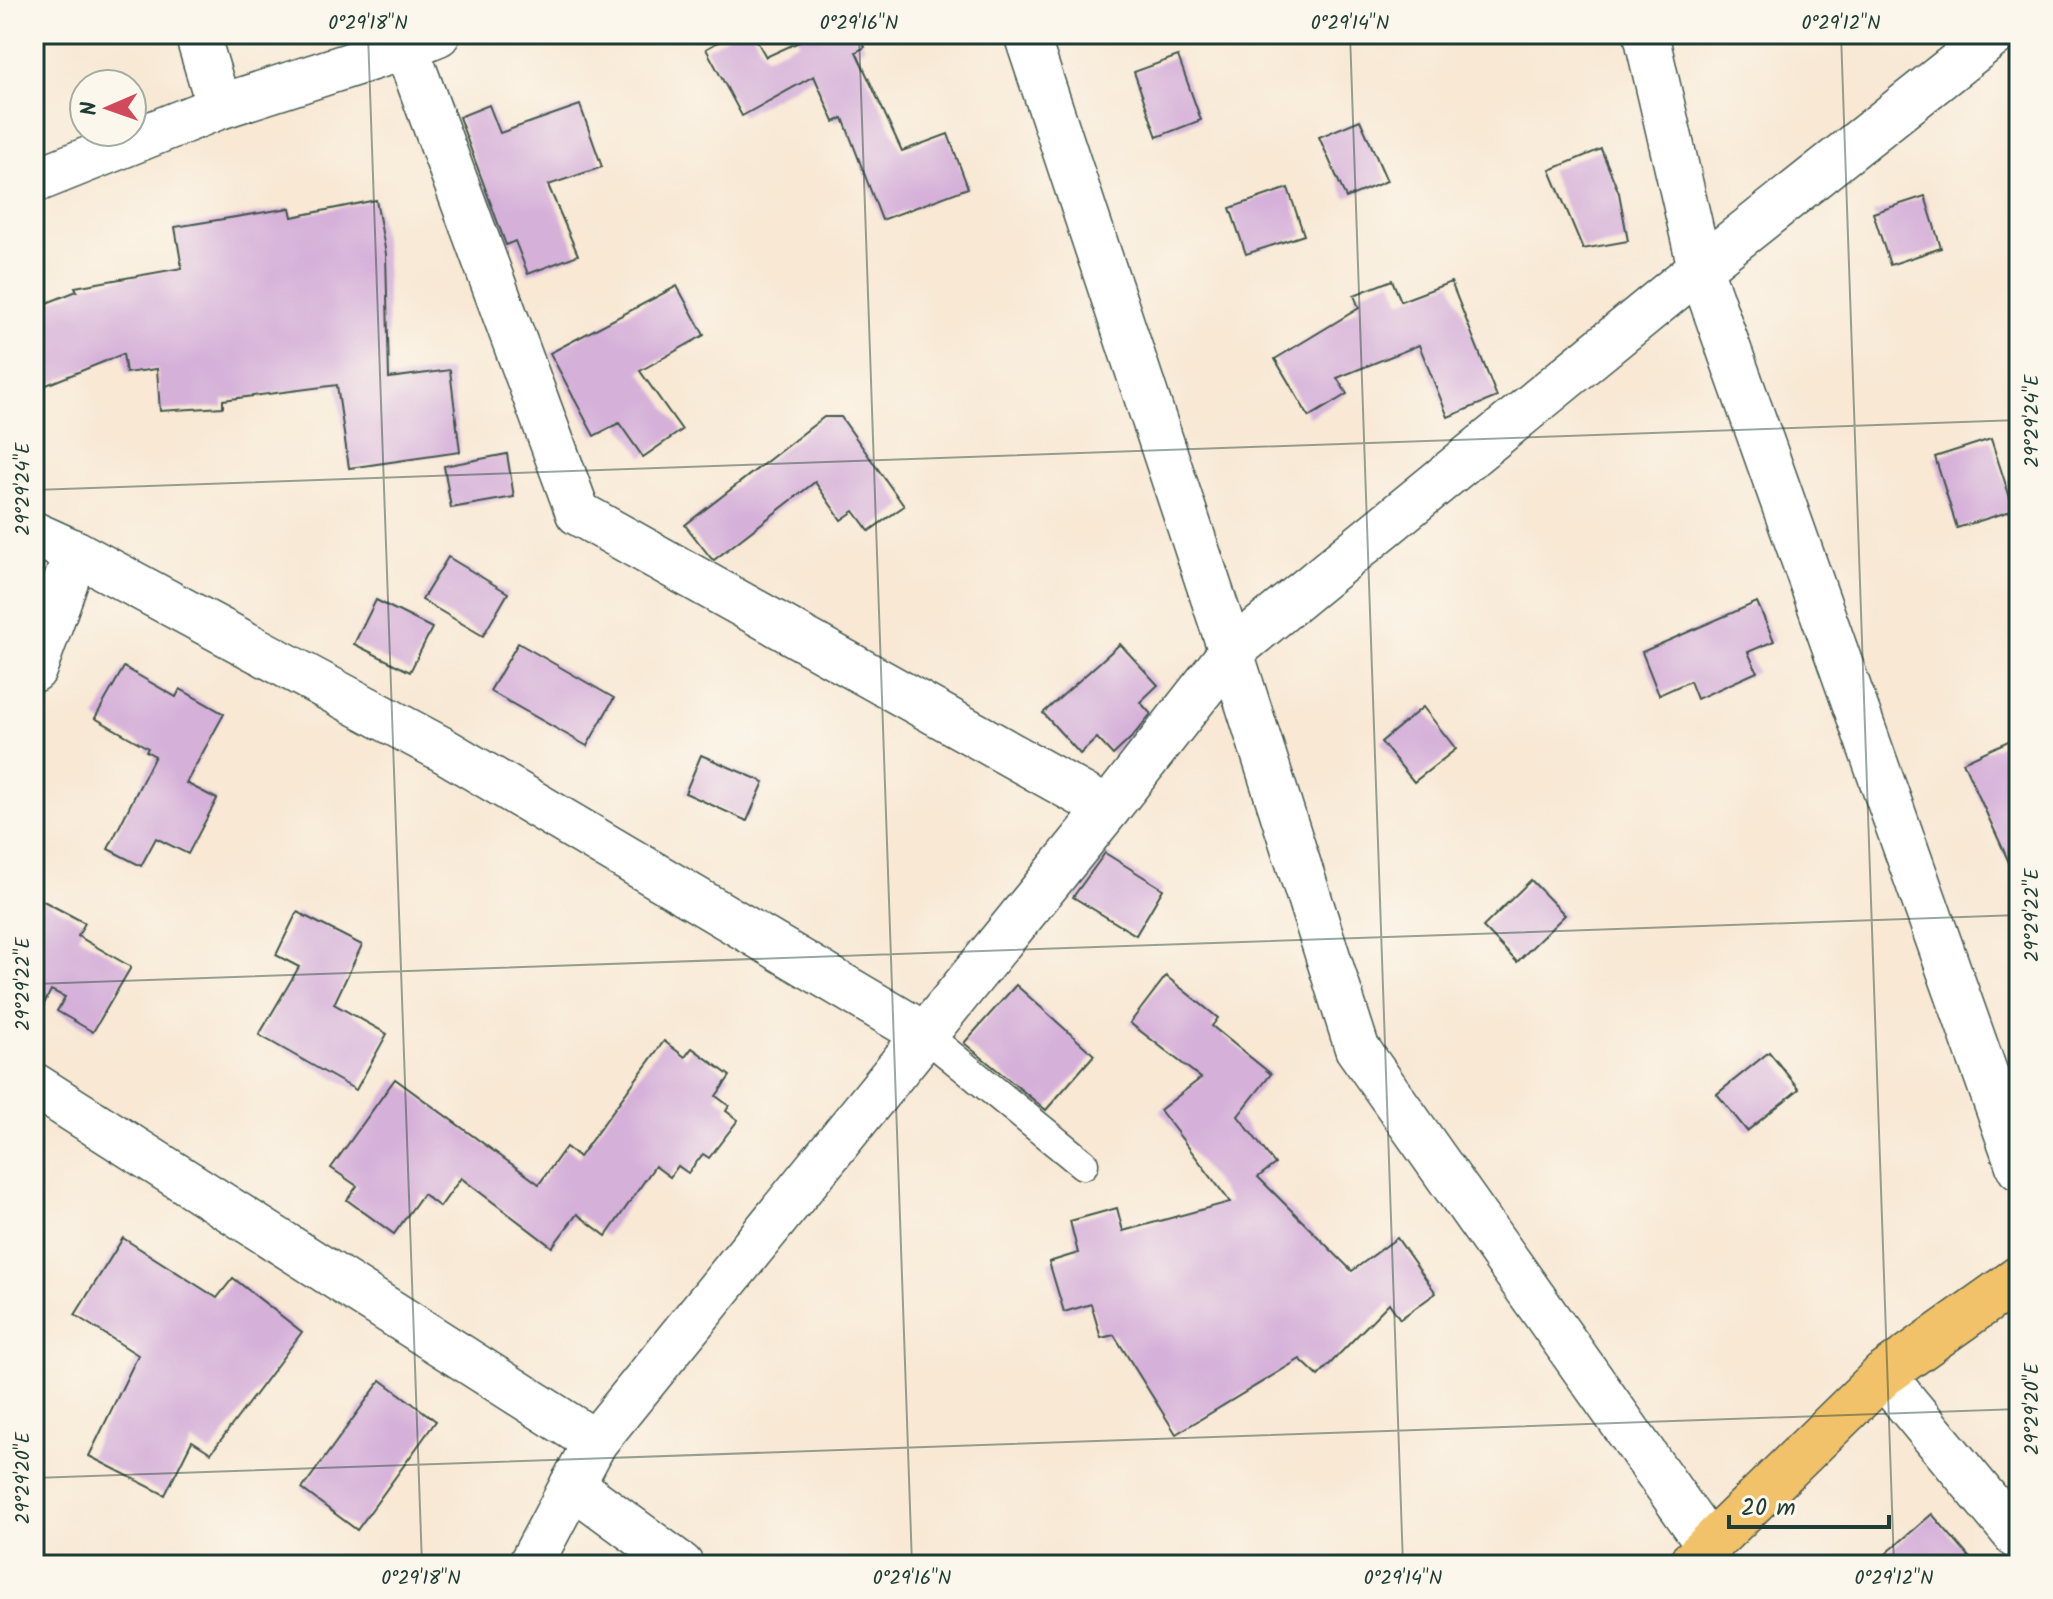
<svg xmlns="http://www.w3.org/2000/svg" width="2053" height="1599" viewBox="0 0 2053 1599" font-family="Kalam,sans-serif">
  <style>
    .building { fill: #d5b0d9 }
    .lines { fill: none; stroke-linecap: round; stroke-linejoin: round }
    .service-casing { stroke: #40574c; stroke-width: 33 }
    .minor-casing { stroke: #40574c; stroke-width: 47 }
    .trunk-casing { stroke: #40574c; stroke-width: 47 }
    .service { stroke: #fff; stroke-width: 30 }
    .minor { stroke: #fff; stroke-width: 44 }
    .trunk { stroke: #f2c26a; stroke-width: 44 }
    .ticks { fill: none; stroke: #1f3d34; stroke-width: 2; stroke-opacity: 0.45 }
    .neatline { fill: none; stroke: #1f3d34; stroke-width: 3 }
    .ticks-label { font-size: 20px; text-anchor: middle; fill: #1f3d34 }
  </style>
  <rect width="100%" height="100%" fill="#fbf7ec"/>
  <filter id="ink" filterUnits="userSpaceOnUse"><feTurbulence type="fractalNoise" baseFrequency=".0125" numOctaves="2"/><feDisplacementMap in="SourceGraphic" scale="16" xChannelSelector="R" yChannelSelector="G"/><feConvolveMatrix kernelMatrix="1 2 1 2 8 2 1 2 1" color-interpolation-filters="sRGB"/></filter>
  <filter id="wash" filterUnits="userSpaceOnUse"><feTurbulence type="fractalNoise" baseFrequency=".006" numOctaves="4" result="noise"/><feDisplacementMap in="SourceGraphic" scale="32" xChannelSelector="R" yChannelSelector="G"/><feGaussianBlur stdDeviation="1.8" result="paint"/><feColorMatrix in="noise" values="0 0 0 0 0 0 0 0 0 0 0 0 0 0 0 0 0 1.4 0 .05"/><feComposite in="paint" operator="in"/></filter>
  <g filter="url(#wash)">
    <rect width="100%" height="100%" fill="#f8e8d4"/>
    <g id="blocks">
      <g class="building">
        <path d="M732,34H753L766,57L799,42L795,34H858L865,47L856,52L902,151L948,134L968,188L882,220L843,118L834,122L814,76L742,116L706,49Z"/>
        <path d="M1178,56L1201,120L1157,137L1134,72Z"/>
        <path d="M489,105L500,133L580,105L602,167L548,185L578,255L528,274L515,241L506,245L459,117Z"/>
        <path d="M1360,120L1387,181L1346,198L1319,137Z"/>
        <path d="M1601,149L1619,193L1628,241L1583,249L1550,170Z"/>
        <path d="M1288,188L1304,235L1246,254L1230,208Z"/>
        <path d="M1925,196L1941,248L1890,265L1873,213Z"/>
        <path d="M376,200L386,254L389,378L450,370L460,452L349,468L337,385L223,400V407L160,411L157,369L126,373L123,354L34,390V308L77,291L75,287L182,268L175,227L290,208L292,217Z"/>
        <path d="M1392,280L1401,301L1451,282L1497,397L1448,417L1419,345L1337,378L1347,394L1309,417L1275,359L1359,308L1354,295Z"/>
        <path d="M677,286L704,335L640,371L682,430L643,457L619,423L594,436L550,353Z"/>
        <path d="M824,417H841L904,506L869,531L854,511L841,520L815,482L714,560L711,558L685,525Z"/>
        <path d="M1991,439L2014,510L1957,528L1935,457Z"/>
        <path d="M507,454L514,497L451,508L444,466Z"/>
        <path d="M448,557L508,593L483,636L422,600Z"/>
        <path d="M376,600L432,628L410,672L354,644Z"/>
        <path d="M1757,602L1774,641L1748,652L1757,672L1697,699L1690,681L1659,695L1642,652Z"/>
        <path d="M518,643L614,698L587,746L490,691Z"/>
        <path d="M1120,644L1158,685L1140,702L1151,714L1132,737L1113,755L1097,738L1080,754L1043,713Z"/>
        <path d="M124,667L176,697L180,689L224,714L186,783L217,799L188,854L156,838L141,866L108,849L155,756L146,751L148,748L95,718Z"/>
        <path d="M1423,707L1456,749L1414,782L1381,742Z"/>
        <path d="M2019,736V884L1963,762Z"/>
        <path d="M701,755L764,782L747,821L685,793Z"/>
        <path d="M1105,853L1163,889L1136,935L1073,897Z"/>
        <path d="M1531,880L1565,915L1517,962L1483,927Z"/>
        <path d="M34,896L85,923L78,936L131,967L93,1032L57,1011L65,997L51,990L34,1024Z"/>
        <path d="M297,912L362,945L334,1004L387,1034L356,1090L259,1035L299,967L276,955Z"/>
        <path d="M1166,976L1218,1018L1212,1026L1271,1074L1238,1116L1275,1164L1258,1177L1352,1271L1397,1238L1436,1293L1400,1319L1389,1303L1318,1376L1300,1359L1176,1434L1114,1335L1101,1338L1091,1304L1064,1312L1049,1262L1078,1253L1070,1221L1117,1208L1123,1231L1230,1202L1160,1110L1201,1078L1130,1023Z"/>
        <path d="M1016,985L1094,1055L1046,1110L964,1043Z"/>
        <path d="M664,1041L685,1057L692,1048L730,1076L716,1096L729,1106L726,1111L738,1120L709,1158L703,1154L688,1173L678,1166L670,1177L655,1166L606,1236L577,1214L552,1247L461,1178L440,1207L423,1194L394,1234L347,1200L357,1186L331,1168L395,1079L539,1184L566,1147L579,1157Z"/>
        <path d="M1769,1052L1799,1089L1747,1131L1717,1094Z"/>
        <path d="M123,1238L217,1298L233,1278L302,1332L211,1453L192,1441L165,1495L89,1456L138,1355L75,1315Z"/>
        <path d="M381,1380L436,1421L357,1530L302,1489Z"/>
        <path d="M1932,1514L1976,1565H1873Z"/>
      </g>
    </g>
  </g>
  <g filter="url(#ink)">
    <use href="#blocks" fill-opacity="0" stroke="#40574c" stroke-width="2"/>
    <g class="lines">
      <defs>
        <path id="service" d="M924,1034L1083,1164"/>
        <g id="minor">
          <path d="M197,34L219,107"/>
          <path d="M1026,34L1231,652L1357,1048L1710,1547"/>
          <path d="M1646,34L1700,268L2019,1168"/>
          <path d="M406,47L578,513L1108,809"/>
          <path d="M34,181L219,107L406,47L438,34"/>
          <path d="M34,534L76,553L440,748L924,1034"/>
          <path d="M34,670L76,553"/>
          <path d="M34,1085L595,1442"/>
          <path d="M1883,1375L2019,1539"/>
          <path d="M572,1485L681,1565"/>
          <path d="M530,1565L595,1442L1108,809L1231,652L1700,268L1995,34"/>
        </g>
        <path id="trunk" d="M1689,1565L1883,1375L2019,1278"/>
      </defs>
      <use href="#service" class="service-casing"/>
      <use href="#minor" class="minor-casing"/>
      <use href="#trunk" class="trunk-casing"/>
      <use href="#service" class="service"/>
      <use href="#minor" class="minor"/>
      <use href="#trunk" class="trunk"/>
    </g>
  </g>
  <path class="ticks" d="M368,34L422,1565M859,34L912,1565M1350,34L1403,1565M1841,34L1894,1565M34,490L2019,420M34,984L2019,915M34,1478L2019,1409"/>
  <rect width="2053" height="1599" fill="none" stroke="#fbf7ec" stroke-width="88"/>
  <g transform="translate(108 108) rotate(268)"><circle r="38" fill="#fbf7ec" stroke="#a3ada2" stroke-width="2"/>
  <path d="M0-6L14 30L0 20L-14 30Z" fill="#d1495b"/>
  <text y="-12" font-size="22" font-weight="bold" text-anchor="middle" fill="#1f3d34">N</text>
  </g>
  <path d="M1729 1515v12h160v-12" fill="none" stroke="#1f3d34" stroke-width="4"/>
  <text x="1741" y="1515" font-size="24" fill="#1f3d34" stroke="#fbf7ec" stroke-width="6" paint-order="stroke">20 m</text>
  <rect x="44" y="44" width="1965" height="1511" class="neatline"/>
  <g class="ticks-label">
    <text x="368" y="29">0°29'18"N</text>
    <text x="859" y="29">0°29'16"N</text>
    <text x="1350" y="29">0°29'14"N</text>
    <text x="1841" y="29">0°29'12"N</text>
    <text transform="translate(2031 421) rotate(-90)" y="7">29°29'24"E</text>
    <text transform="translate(22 489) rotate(-90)" y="7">29°29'24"E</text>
    <text transform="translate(2031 915) rotate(-90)" y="7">29°29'22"E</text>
    <text transform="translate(22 984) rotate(-90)" y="7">29°29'22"E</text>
    <text transform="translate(2031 1409) rotate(-90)" y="7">29°29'20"E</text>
    <text transform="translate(22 1478) rotate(-90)" y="7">29°29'20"E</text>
    <text x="421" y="1584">0°29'18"N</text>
    <text x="912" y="1584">0°29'16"N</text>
    <text x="1403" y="1584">0°29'14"N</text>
    <text x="1894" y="1584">0°29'12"N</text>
  </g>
</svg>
